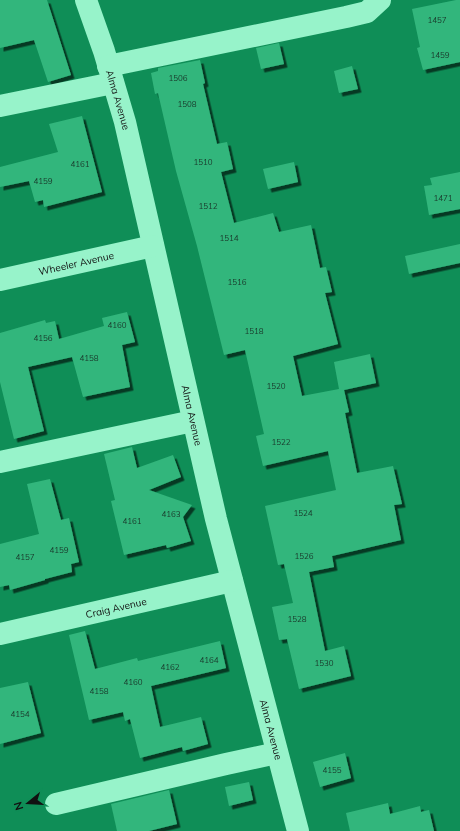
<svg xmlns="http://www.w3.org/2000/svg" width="460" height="831" viewBox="0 0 460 831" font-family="Mulish,sans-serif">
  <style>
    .building { fill: #33b67c; filter: url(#shadow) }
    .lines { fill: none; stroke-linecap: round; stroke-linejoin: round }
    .minor { stroke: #97f3ca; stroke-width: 22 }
    .labels { text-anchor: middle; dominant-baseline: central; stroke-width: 3; stroke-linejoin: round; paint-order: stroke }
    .number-label { font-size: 8px; fill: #1a3a2c }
    .street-label { font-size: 10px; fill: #111; stroke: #0f8e57 }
  </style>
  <defs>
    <filter id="shadow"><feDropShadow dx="3.5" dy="3.5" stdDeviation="0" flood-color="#0009"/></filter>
  </defs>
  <rect width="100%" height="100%" fill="#0f8e57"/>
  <g class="building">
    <path d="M0,0H47L71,75L48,82L34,40L0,48Z"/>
    <path d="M456,0H460V62L423,70L417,48L420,47L412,9Z"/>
    <path d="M279,43L284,64L261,69L256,48Z"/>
    <path d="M200,60L205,83L203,84L217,144L227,142L233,169L221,172L234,223L273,213L279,232L311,225L320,268L326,267L332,292L325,293L338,344L293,356L302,396L339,389L334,362L370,354L376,383L344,390L349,412L345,413L357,473L393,466L402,504L394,505L401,540L332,556L334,567L309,572L325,651L344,646L351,676L299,689L287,639L279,640L272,607L293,603L284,564L278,565L265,506L336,490L328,451L263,466L256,436L264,434L245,350L224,355L197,246L176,171L158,93L155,94L151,73L158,71V68Z"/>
    <path d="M352,66L358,89L339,93L334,71Z"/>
    <path d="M82,116L102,192L44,207L43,200L35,202L29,181L0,187V167L58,152L49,124Z"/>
    <path d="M294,162L298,182L268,189L263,169Z"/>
    <path d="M460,172V209L429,215L424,186L432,185L430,178Z"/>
    <path d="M460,244V263L409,274L405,256Z"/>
    <path d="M127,312L135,342L122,345L130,387L83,397L72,357L28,367L44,431L14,439L0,382V333L45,320L46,323L55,321L59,339L104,326L102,318Z"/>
    <path d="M132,447L137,468L173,455L181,477L149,490L192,505L183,517L191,541L167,548L166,545L124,555L111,501L115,500L104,454Z"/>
    <path d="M50,479L61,520L69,518L79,562L71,564L72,572L45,579V580L10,590L9,585L0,587V544L39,534L27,484Z"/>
    <path d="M85,631L95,669L137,658L138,661L220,641L226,668L151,686L160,727L201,717L208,744L183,751L182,747L140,758L130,719L125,721L123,712L89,720L69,635Z"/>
    <path d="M28,682L41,733L0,744V688Z"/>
    <path d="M345,753L351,778L320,787L313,762Z"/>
    <path d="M249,782L253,800L229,806L225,787Z"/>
    <path d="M169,790L177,824L149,831H117L111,804Z"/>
    <path d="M388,803L390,814L420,806L421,812L429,810L434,831H350L346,813Z"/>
  </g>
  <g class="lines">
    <g class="minor">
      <path id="s1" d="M86,0L104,51L125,122L216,519L298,831"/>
      <path d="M108,66L346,17L367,12L380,0"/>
      <path d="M0,106L113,83"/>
      <path id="s2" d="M0,280L153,246"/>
      <path d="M0,462L193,421"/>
      <path id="s3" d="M0,634L232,581"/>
      <path d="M56,804L226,764L277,753"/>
    </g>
  </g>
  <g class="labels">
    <g class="number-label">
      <text x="437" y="20">1457</text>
      <text x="440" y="55">1459</text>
      <text x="178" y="78">1506</text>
      <text x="187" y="104">1508</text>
      <text x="203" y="162">1510</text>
      <text x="80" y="164">4161</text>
      <text x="43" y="181">4159</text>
      <text x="443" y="198">1471</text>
      <text x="208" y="206">1512</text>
      <text x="229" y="238">1514</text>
      <text x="237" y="282">1516</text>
      <text x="117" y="325">4160</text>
      <text x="254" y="331">1518</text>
      <text x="43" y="338">4156</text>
      <text x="89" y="358">4158</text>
      <text x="276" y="386">1520</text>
      <text x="281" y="442">1522</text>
      <text x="303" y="513">1524</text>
      <text x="171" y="514">4163</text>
      <text x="132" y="521">4161</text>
      <text x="59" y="550">4159</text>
      <text x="304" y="556">1526</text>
      <text x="25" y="557">4157</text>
      <text x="297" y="619">1528</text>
      <text x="209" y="660">4164</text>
      <text x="324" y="663">1530</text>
      <text x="170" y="667">4162</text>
      <text x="133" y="682">4160</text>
      <text x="99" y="691">4158</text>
      <text x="20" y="714">4154</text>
      <text x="332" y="770">4155</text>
    </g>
    <g class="street-label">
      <text stroke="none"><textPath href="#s1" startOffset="105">Alma Avenue</textPath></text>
      <text stroke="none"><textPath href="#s2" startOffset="78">Wheeler Avenue</textPath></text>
      <text stroke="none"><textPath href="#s1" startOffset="429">Alma Avenue</textPath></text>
      <text stroke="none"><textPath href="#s3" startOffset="119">Craig Avenue</textPath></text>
      <text stroke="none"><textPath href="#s1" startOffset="753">Alma Avenue</textPath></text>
    </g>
  </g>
  <g transform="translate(28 803) rotate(252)" stroke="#0f8e57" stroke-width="3" paint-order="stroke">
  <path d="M0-3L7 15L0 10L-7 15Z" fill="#111111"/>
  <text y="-6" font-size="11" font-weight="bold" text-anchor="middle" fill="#111111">N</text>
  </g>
</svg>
